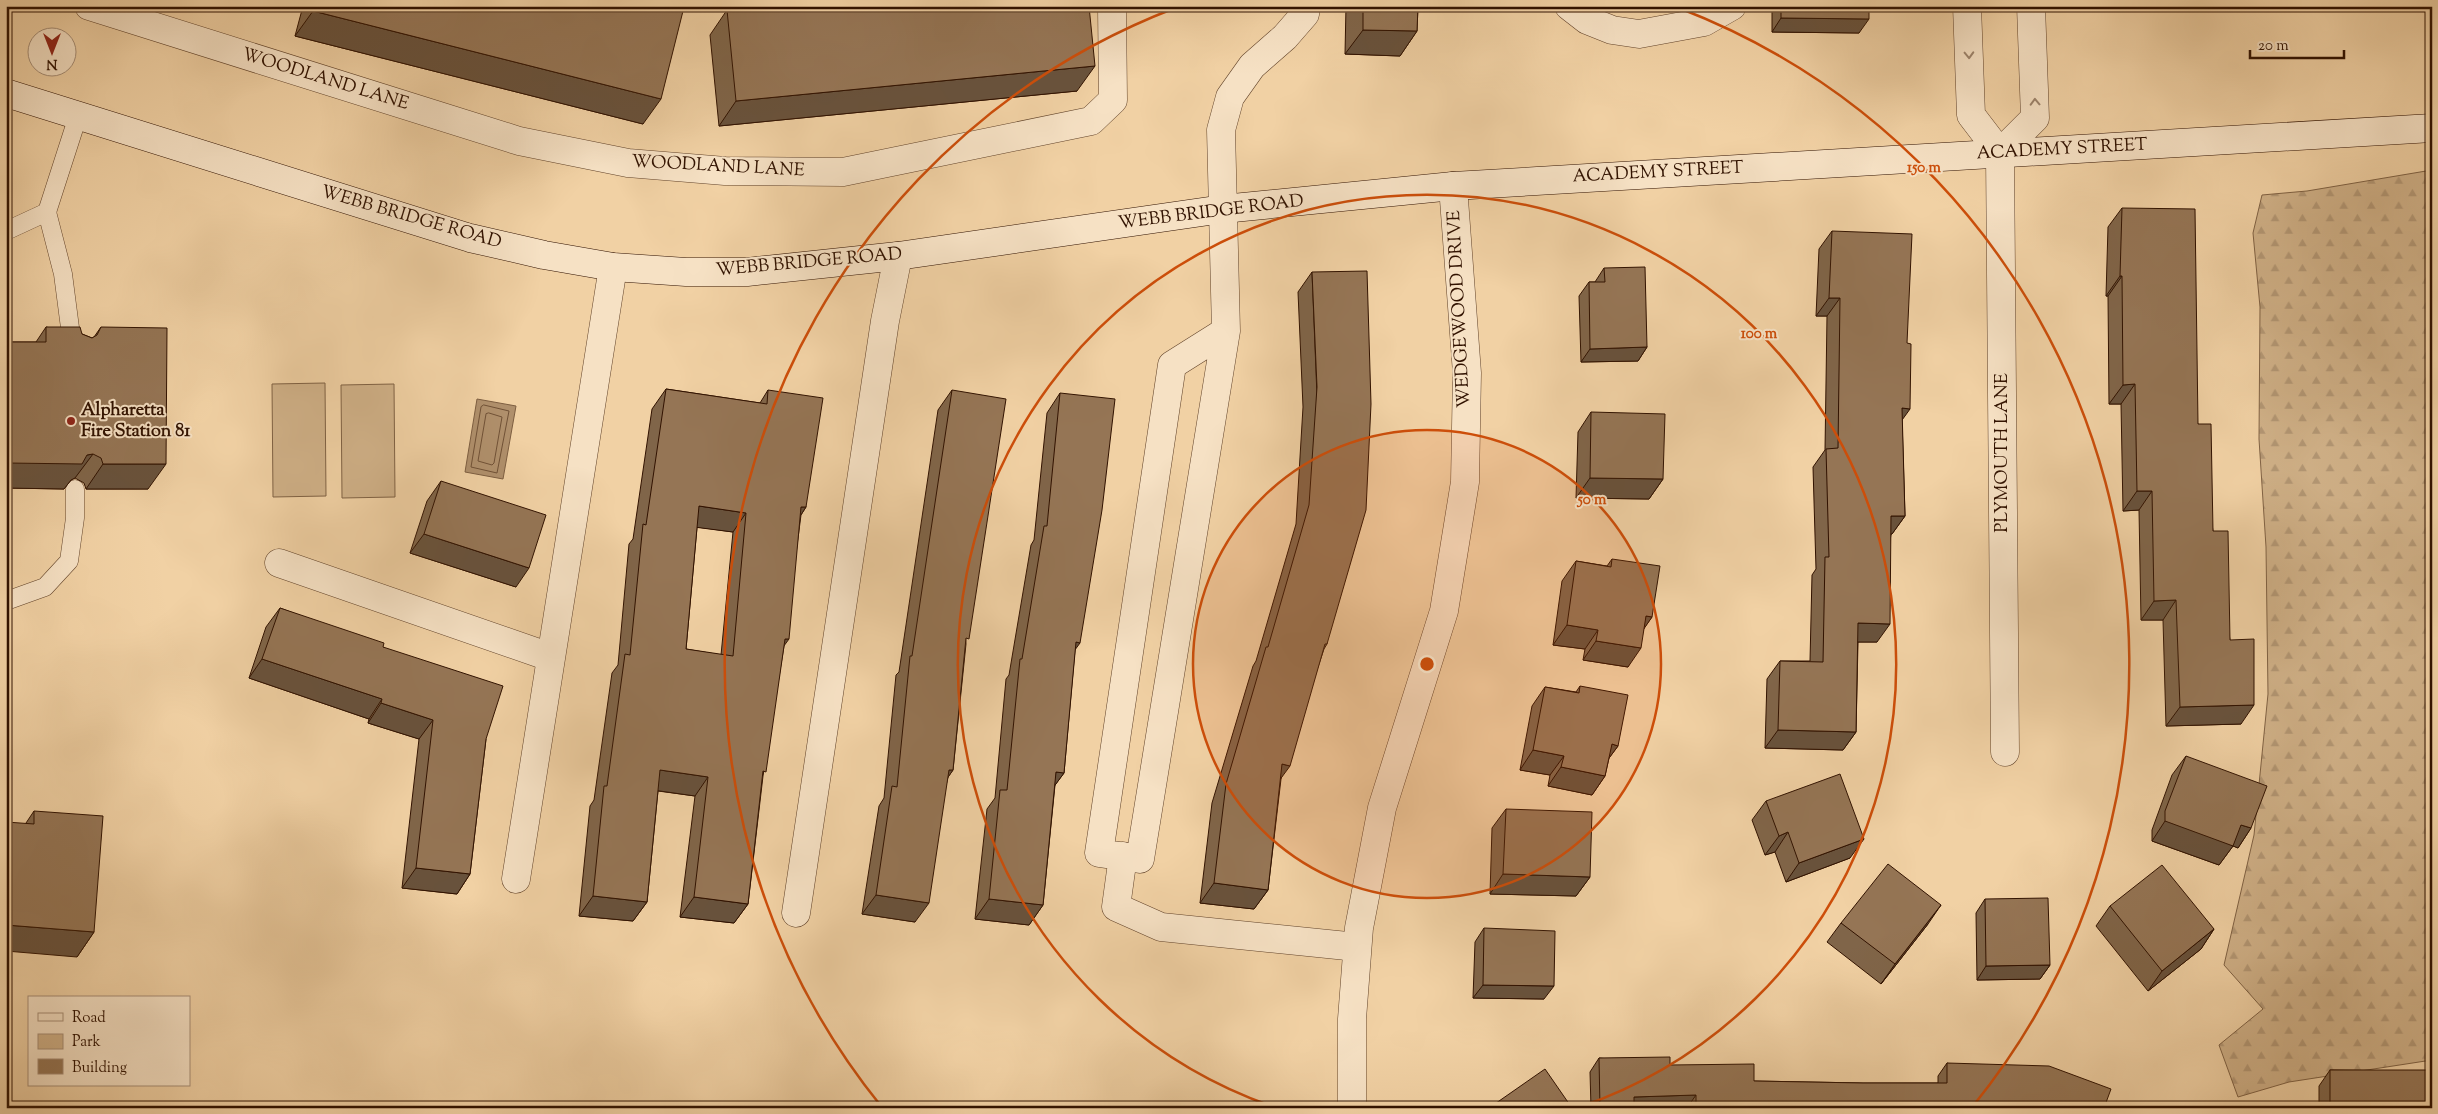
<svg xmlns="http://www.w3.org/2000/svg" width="2438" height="1114" viewBox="0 0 2438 1114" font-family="'Sorts Mill Goudy',serif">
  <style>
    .green { fill: #d0b188; stroke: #806244 }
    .forest { fill: url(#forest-firs); stroke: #806244 }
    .water { fill: #b0906c; stroke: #7d5e41 }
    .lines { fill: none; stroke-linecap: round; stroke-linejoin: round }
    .shore { stroke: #705136; stroke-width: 1 }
    .lane-casing { stroke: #614229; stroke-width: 19 }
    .street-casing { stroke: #614229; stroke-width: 29 }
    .secondary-casing { stroke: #311200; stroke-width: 29 }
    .lane { stroke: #f6e1c4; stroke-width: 18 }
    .street { stroke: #f6e1c4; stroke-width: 28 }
    .secondary { stroke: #f6e1c4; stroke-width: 28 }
    .wall { fill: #806549; stroke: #311200; fill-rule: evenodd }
    .shaded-wall { fill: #68523c; stroke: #311200 }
    .building { fill: #957555; stroke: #311200; fill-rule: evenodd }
    .oneway { stroke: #9d846c }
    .ring { fill: none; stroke: #cd4e0a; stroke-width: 2.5 }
    .poi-dot { fill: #8f2418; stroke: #f6e1c4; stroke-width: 2 }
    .labels { text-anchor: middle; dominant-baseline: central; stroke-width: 4; stroke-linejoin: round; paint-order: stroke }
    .street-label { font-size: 18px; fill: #311200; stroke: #f6e1c4 }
    .poi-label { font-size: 18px; font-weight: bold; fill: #311200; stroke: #f6e1c4; text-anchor: start }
    .centre { fill: #cd4e0a; stroke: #f6e1c4; stroke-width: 2.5 }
    .ring-label { font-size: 15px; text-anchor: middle; font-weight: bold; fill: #cd4e0a; stroke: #f6e1c4; stroke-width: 4; stroke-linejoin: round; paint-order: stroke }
  </style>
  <defs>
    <pattern id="forest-firs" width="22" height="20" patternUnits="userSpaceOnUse" patternTransform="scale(1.25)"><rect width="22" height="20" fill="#d0b188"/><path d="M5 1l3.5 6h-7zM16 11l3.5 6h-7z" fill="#b39774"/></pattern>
  </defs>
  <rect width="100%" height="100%" fill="#f1d1a4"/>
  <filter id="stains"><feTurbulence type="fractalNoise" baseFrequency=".004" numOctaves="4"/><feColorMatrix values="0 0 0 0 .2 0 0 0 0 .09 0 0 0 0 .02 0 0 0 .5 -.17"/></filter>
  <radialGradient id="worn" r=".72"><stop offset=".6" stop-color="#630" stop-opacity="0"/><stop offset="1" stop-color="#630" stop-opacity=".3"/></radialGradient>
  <g class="green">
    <path d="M325,383L326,496L273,497L272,384Z"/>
    <path d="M394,384L395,497L342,498L341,385Z"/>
  </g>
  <path class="forest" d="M2432,170V1060L2289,1082L2238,1097L2219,1045L2263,1009L2224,965L2254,835L2268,694L2266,547L2259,439L2260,307L2253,233L2262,195L2307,191Z"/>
  <path class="water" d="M477,399L516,406L503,479L465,472Z"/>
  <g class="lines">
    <g class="shore">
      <path d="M484,405L509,411L497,473L471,467L481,407Z"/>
      <path d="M489,413L502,417L494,463L492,465L478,461L486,414Z"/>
    </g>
    <defs>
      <g id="lane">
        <path d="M47,212L63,274L73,351"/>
        <path d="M6,231L47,212L78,116"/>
        <path d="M6,601L45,587L69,561L75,518V489"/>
      </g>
      <g id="street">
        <path d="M89,6L519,141L628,163L725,171L843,172L1091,121L1113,100L1112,6"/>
        <path d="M1569,6L1587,20L1612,30L1639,34L1704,22L1732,6"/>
        <path d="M1967,6L1971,115L2000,153"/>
        <path d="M2000,153L2005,752"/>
        <path d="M2000,153L2035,118L2031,6"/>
        <path d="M1226,331L1172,365L1099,853L1140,859L1226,331L1221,130L1230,97L1252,66L1285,37L1305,14L1306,6"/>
        <path d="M279,563L550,657"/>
        <path d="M1123,856L1116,907L1161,927L1357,947"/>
        <path d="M516,879L613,267"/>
        <path d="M796,913L885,321L898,256"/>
        <path d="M1352,1108V1019L1359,928L1382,808L1444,611L1465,482L1467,373L1453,186"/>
      </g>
      <path id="secondary" d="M6,93L470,238L544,255L613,267L686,272H747L898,256L1223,209L1453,186L2432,128"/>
    </defs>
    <use href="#lane" class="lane-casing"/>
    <use href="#street" class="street-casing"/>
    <use href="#secondary" class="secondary-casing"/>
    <use href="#lane" class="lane"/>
    <use href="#street" class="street"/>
    <use href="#secondary" class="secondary"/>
  </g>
  <g class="wall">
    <path d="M303,6H680L643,124L295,36Z"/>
    <path d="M1346,6H1418L1417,31L1400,56L1345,54Z"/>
    <path d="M1772,6H1869L1859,33L1772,32Z"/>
    <path d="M727,10L1077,91L719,126L710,35Z"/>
    <path d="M2122,208L2198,424L2213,531L2230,640L2241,724L2166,726L2163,620H2141L2139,510L2123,511L2121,404H2109L2108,296H2106L2108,227Z"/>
    <path d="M1832,231L1902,420L1905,516L1892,534H1891L1877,642H1858L1856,732L1843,750L1765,748L1767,679L1780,661H1810L1812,575L1816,569L1813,467L1825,450L1827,316H1816L1819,249Z"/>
    <path d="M1604,268L1647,347L1638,361L1581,362L1579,296L1589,282H1595Z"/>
    <path d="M1312,272L1327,644L1324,649L1281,779L1268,890L1254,909L1200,903L1212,803L1253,666L1256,661L1296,524L1303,407L1298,292Z"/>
    <path d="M46,327L82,334L92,338L94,337L101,327L148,489H86L84,483L75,478L71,480L64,489L6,488V345L9,342H36Z"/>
    <path d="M666,389L760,403L768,390L806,507L801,515L784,646L763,776L748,904L734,923L680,917L695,796L658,791L647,902L633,921L579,916L590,806L594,800L612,673L618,665L629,544L633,539L652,409ZM697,527L733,532L721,655L686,649Z"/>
    <path d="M952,390L966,644L953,770L948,777L915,922L862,914L879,806L884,798L896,675L899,672L938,410Z"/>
    <path d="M1060,393L1075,650L1064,773L1055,785L1043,905L1029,925L975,919L987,809L995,798L1006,679L1009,675L1031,545L1034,540L1047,413Z"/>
    <path d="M1591,412L1663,479L1649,499L1576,498L1578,432Z"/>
    <path d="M441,481L516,587L410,553L427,501Z"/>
    <path d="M1612,559L1652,617L1644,628L1628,667L1583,660L1585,649L1553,645L1562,581L1576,561L1607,566Z"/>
    <path d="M280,608L383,647L486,739L470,874L457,894L402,888L419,739L368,723L369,719L249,678L266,627Z"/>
    <path d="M1580,686L1618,746L1609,758L1605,776L1592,795L1548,786L1550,775L1520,770L1532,706L1545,687L1576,692Z"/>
    <path d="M2186,756L2251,828L2238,848L2233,846L2219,865L2152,841V830L2172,775Z"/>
    <path d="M1766,801L1850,858L1786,882L1775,852L1765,855L1752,820Z"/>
    <path d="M1506,809L1590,877L1576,896L1490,894L1492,828Z"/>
    <path d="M34,811L94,932L77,957L26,823Z"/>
    <path d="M1985,899L2050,965L2040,979L1977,980L1976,913Z"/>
    <path d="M2110,906L2214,929L2201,949L2148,991L2096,926Z"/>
    <path d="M1841,923L1928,924L1881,984L1827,942Z"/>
    <path d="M1484,928L1544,999L1473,998L1475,942Z"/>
    <path d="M1599,1058L1670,1065L1754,1081L1863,1083H1938V1076L1947,1063L2104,1108H1591L1590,1072Z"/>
    <path d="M2330,1070L2420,1071L2432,1108H2319V1086Z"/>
  </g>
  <g class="shaded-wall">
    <path d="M242,6H254L252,9Z"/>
    <path d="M313,11L661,99L643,124L295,36Z"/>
    <path d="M1781,18L1869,19L1859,33L1772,32Z"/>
    <path d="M1363,30L1417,31L1400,56L1345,54Z"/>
    <path d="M1095,66L1077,91L719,126L736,101Z"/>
    <path d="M2120,276H2122L2108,296H2106Z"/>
    <path d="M1829,298H1840L1827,316H1816Z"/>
    <path d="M1647,347L1638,361L1581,362L1590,349Z"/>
    <path d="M2135,384L2121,404H2109L2123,385Z"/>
    <path d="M1902,408L1910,409L1897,427Z"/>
    <path d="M93,454L75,478L71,480L64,489L6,488V466L8,463L87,455Z"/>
    <path d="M103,464H166L148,489H86Z"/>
    <path d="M1590,478L1663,479L1649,499L1576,498Z"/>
    <path d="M2137,491H2152L2139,510L2123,511Z"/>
    <path d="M699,506L746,513L733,532L686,526Z"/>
    <path d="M801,507H806L793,527Z"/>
    <path d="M1891,516H1905L1892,534H1878Z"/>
    <path d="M424,534L529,568L516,587L410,553Z"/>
    <path d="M2176,600L2163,620H2141L2154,601Z"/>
    <path d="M1646,616L1652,617L1639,636Z"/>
    <path d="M1858,623L1890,624L1877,642H1846Z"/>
    <path d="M1567,625L1598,630L1585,649L1553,645Z"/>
    <path d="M785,639H789L775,658Z"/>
    <path d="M1596,641L1641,648L1628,667L1583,660Z"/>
    <path d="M1076,642L1080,643L1066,662Z"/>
    <path d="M262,659L382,699L369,719L249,678Z"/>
    <path d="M381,703L433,720L419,739L368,723Z"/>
    <path d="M2254,705L2241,724L2166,726L2180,707Z"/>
    <path d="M1778,730L1856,732L1843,750L1765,748Z"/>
    <path d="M1612,744L1618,746L1604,765Z"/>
    <path d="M1533,750L1564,756L1550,775L1520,770Z"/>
    <path d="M1282,764L1290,766L1276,785Z"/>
    <path d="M1561,767L1605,776L1592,795L1548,786Z"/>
    <path d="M660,770L708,777L695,796L646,789Z"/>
    <path d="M949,770H953L940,789Z"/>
    <path d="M1056,772L1064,773L1050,792Z"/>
    <path d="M2165,821L2241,825L2251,828L2238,848L2231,845L2233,846L2219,865L2152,841Z"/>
    <path d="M1788,832L1775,852L1765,855L1779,836Z"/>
    <path d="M1864,839L1850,858L1786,882L1799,863Z"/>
    <path d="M416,868L470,874L457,894L402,888Z"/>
    <path d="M1503,874L1590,877L1576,896L1490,894Z"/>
    <path d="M1214,883L1268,890L1254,909L1200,903Z"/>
    <path d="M876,895L929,903L915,922L862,914Z"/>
    <path d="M593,896L647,902L633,921L579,916Z"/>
    <path d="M694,897L748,904L734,923L680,917Z"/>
    <path d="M989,899L1043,905L1029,925L975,919Z"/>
    <path d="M1941,905L1928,924L1881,984L1895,964Z"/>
    <path d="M6,925L94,932L77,957L6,951Z"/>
    <path d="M2214,929L2201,949L2148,991L2162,971Z"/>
    <path d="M2050,965L2040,979L1977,980L1986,966Z"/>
    <path d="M1483,985L1554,986L1544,999L1473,998Z"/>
    <path d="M1696,1095L1687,1108H1626L1634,1097Z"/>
  </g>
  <g class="building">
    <path d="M314,6H680L684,7L661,99L313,11Z"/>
    <path d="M763,6H1089L1095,66L736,101L727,10Z"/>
    <path d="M1363,6H1418L1417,31L1363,30Z"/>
    <path d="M1781,6H1869V19L1781,18Z"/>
    <path d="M2122,208L2195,209L2198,424H2211L2213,531H2228L2230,640L2254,639V705L2180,707L2176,600L2154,601L2152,491H2137L2135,384L2123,385L2122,276H2120Z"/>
    <path d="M1832,231L1912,234L1907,343L1911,344L1910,409L1902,408L1905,516H1891L1890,624L1858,623L1856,732L1778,730L1780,661L1823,662L1825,557H1829L1826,449L1838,448L1840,298H1829Z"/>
    <path d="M1645,267L1647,347L1590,349L1589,282H1605L1604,268Z"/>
    <path d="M1367,271L1371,404L1366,510L1327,644H1325L1290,766L1282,764L1268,890L1214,883L1226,784L1266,647H1268L1309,505L1317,387L1312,272Z"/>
    <path d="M46,327H80L82,334L92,338L97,335L101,327L167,328L166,464H103L101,458L93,454L87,455L82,464L8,463L9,342H46Z"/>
    <path d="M666,389L767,404L768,390L823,398L806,507H801L789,639H785L766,772L763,771L748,904L694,897L708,777L660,770L647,902L593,896L604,786H607L625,654L630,655L643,524L646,525ZM699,506L746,513L733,656L686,649Z"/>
    <path d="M952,390L1006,399L969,639L966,638L953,770H949L929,903L876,895L892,786L897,787L910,656H912Z"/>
    <path d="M1060,393L1115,399L1102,510L1080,643L1076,642L1064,773L1056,772L1043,905L989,899L1000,790H1007L1020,659H1022L1044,526H1047Z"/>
    <path d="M1591,412L1665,414L1663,479L1590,478Z"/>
    <path d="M441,481L546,515L529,568L424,534Z"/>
    <path d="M1612,559L1660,566L1652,617L1646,616L1641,648L1596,641L1598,630L1567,625L1576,561L1611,567Z"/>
    <path d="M280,608L384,643L383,647L503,686L486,739L470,874L416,868L433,720L381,703L382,699L262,659Z"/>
    <path d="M1580,686L1628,695L1618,746L1612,744L1605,776L1561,767L1564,756L1533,750L1545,687L1579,693Z"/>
    <path d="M2186,756L2267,786L2251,828L2241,825L2233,846L2165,821V811Z"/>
    <path d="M1840,774L1864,839L1799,863L1788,832L1779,836L1766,801Z"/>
    <path d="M1506,809L1592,812L1590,877L1503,874Z"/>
    <path d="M34,811L103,816L94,932L6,925V822L34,824Z"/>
    <path d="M1888,864L1941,905L1895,964L1841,923Z"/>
    <path d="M2162,865L2214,929L2162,971L2110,906Z"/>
    <path d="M2048,898L2050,965L1986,966L1985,899Z"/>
    <path d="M1484,928L1555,931L1554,986L1483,985Z"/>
    <path d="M1670,1057V1065L1754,1064V1081L1863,1083H1947V1063L2049,1066L2111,1089L2104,1108H1696V1095L1634,1097V1108H1600L1599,1058Z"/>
    <path d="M1545,1069L1572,1108H1489Z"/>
    <rect x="2330" y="1070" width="102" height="38"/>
  </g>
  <defs><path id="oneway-chevron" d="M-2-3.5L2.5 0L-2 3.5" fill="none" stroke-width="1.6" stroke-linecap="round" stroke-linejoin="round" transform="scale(1.25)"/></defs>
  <g class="oneway">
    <use href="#oneway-chevron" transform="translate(1969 55) rotate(88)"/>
    <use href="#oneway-chevron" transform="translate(2035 102) rotate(-92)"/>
  </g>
  <circle cx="1427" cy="664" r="234" fill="#cd4e0a" fill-opacity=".12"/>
  <g class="ring">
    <circle cx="1427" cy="664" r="234"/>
    <path d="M1274 1107A469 469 0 1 1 1580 1107"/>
    <path d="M881 1106A703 703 0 0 1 1175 8M1679 8A703 703 0 0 1 1973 1106"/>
  </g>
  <circle class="poi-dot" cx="71" cy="421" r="5"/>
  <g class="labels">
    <g class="street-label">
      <text transform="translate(325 80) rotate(17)">WOODLAND LANE</text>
      <text transform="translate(2062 150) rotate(-3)">ACADEMY STREET</text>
      <text transform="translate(718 167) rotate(3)">WOODLAND LANE</text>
      <text transform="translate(1658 173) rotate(-3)">ACADEMY STREET</text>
      <text transform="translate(1211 213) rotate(-7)">WEBB BRIDGE ROAD</text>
      <text transform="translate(411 218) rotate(16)">WEBB BRIDGE ROAD</text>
      <text transform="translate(809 263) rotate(-5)">WEBB BRIDGE ROAD</text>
      <text transform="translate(1460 309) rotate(-93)">WEDGEWOOD DRIVE</text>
      <text transform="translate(2003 453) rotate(-90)">PLYMOUTH LANE</text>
    </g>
    <g class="poi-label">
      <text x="81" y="411">Alpharetta<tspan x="81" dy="21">Fire Station 81</tspan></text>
    </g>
  </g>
  <circle cx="1427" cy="664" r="8" class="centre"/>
  <g class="ring-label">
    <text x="1924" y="172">150 m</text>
    <text x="1759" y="338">100 m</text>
    <text x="1592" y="504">50 m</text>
  </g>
  <rect width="2438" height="1114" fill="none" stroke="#f1d1a4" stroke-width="25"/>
  <rect x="8" y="8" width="2423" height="1099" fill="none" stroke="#311200" stroke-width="2.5"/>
  <rect x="12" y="12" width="2413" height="1089" fill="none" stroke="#311200"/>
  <rect x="28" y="996" width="162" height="90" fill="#f6e1c4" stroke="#a78e76"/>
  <rect x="38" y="1013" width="25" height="8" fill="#f6e1c4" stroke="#a78e76"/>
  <text x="72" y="1022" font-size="15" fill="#311200">Road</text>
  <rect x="38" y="1034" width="25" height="15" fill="#d0b188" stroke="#a78e76"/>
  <text x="72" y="1046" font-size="15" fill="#311200">Park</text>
  <rect x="38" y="1059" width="25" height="15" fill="#957555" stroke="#a78e76"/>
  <text x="72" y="1072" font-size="15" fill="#311200">Building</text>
  <g transform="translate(52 52) rotate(180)"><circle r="24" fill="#f6e1c4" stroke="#a78e76"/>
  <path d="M0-4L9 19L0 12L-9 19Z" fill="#8f2418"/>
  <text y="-8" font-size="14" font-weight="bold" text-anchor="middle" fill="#311200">N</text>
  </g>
  <path d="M2250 50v8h94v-8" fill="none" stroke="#311200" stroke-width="2.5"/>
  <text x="2258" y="50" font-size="15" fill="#311200" stroke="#f6e1c4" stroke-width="4" paint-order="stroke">20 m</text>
  <rect width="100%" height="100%" filter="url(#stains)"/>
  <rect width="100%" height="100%" fill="url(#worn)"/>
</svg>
